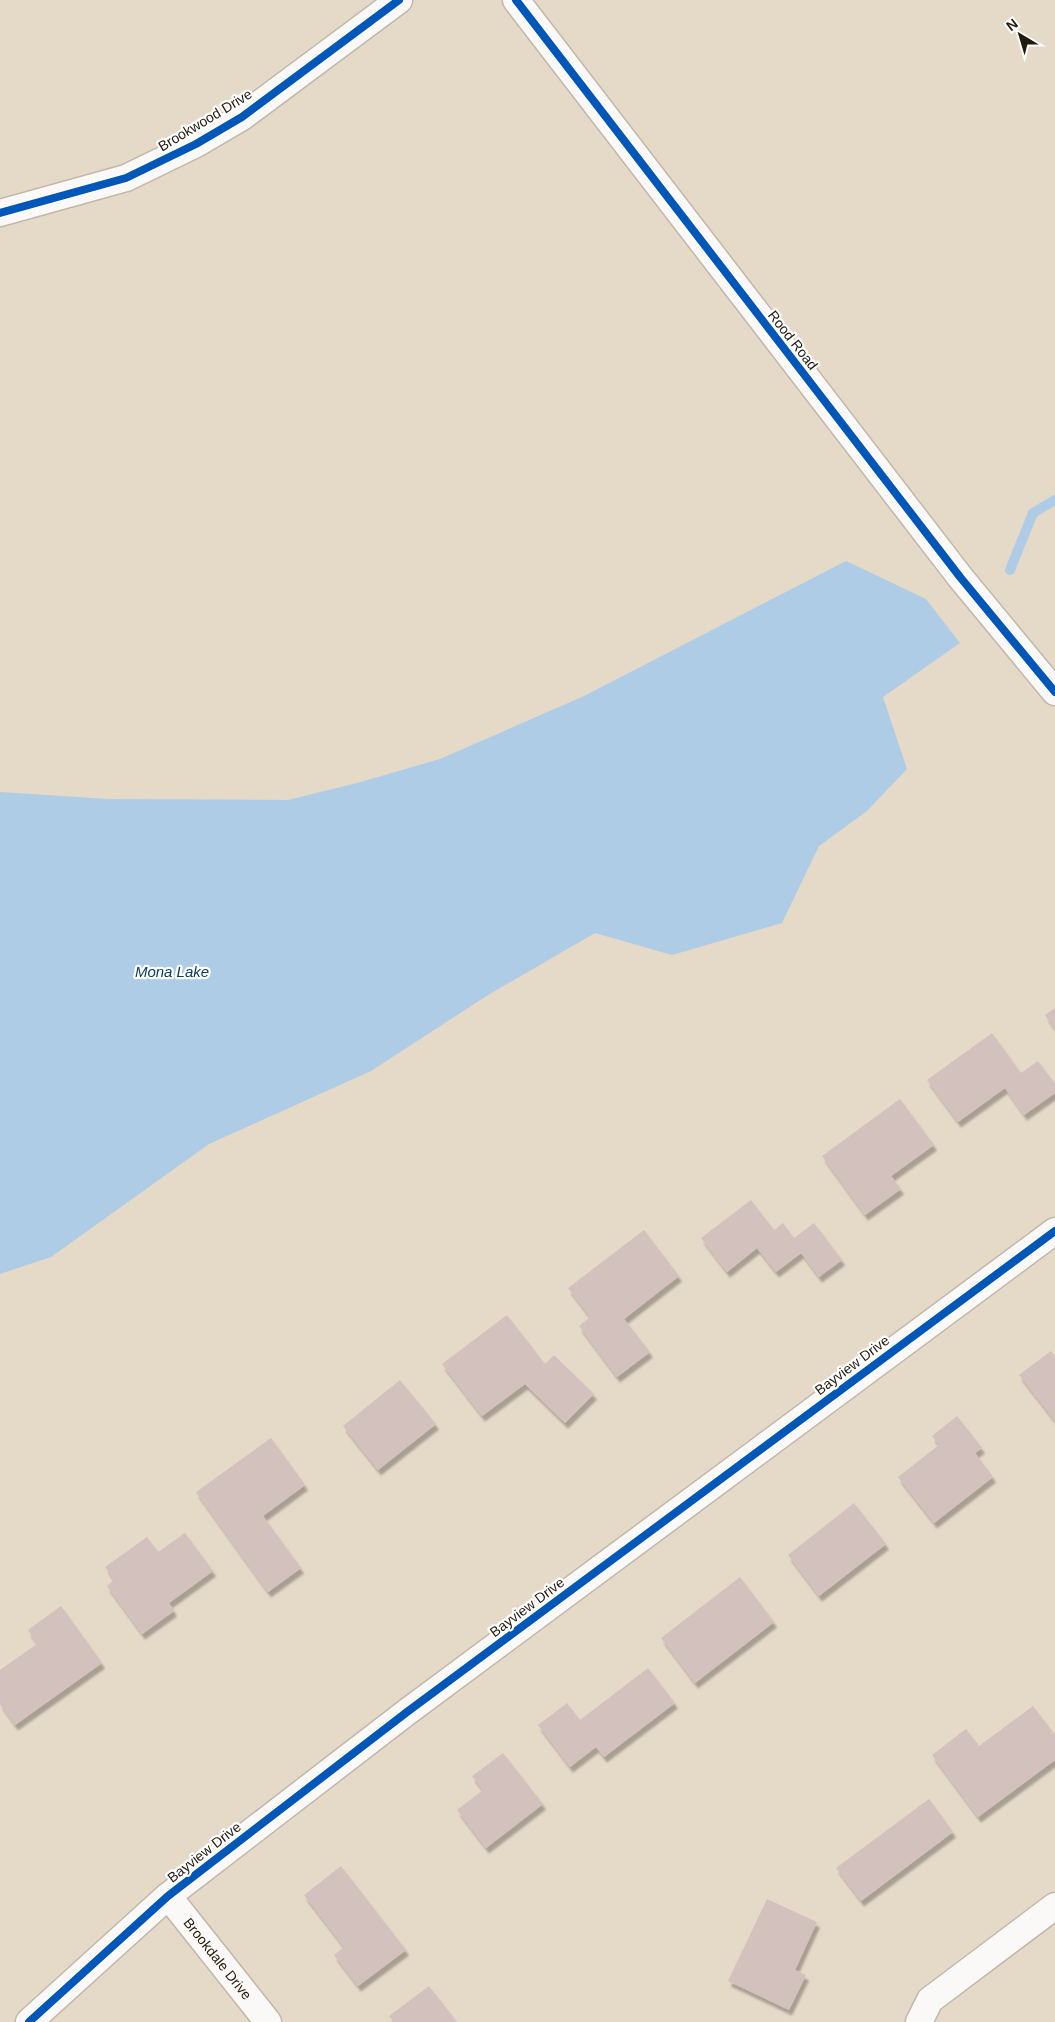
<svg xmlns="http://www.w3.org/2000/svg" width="1055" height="2022" viewBox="0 0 1055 2022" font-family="Arial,sans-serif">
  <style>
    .water { fill: #afcce6 }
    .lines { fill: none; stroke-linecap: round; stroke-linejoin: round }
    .stream { stroke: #afcce6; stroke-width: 10 }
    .building { fill: #d3c1be; filter: url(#shadow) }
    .street-casing { stroke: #c1b7aa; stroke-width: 29 }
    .street { stroke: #fbf9f7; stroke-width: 26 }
    .cycleway-casing { stroke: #fff; stroke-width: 11 }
    .cycleway { stroke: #0057b8; stroke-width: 8 }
    .labels { text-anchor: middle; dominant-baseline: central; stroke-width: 4.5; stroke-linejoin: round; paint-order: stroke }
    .street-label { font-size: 14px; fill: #22190e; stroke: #fff }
    .water-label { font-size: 15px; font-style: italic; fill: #053d65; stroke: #fff }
  </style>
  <defs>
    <filter id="shadow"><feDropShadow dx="3" dy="5.5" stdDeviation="1" flood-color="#0004"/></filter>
  </defs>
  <rect width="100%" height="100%" fill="#e5d9c8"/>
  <path class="water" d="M846,561L926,599L960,643L883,697L907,769L867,811L819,846L782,923L672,955L595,933L488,995L371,1071L209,1144L51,1257L0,1274V792L108,799L288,800L357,783L440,759L582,697Z"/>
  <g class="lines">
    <path class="stream" d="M1010,570L1033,513L1055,500"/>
  </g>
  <g class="building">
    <path d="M1055,1008V1029L1045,1015Z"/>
    <path d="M992,1033L1021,1073L1038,1061L1055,1084V1093L1024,1115L1005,1088L958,1122L927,1080Z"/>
    <path d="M900,1099L934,1145L891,1176L901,1189L865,1215L822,1156Z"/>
    <path d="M751,1200L774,1230L783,1223L794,1238L814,1223L842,1260L819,1277L801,1253L776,1272L757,1248L727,1272L701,1238Z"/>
    <path d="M644,1230L679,1276L624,1319L650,1352L617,1377L579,1326L590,1317L568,1288Z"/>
    <path d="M507,1315L545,1364L554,1355L594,1394L565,1423L525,1384L482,1416L442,1364Z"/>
    <path d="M1051,1351L1055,1357V1421L1019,1375Z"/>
    <path d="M400,1380L436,1424L378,1470L343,1426Z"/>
    <path d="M957,1416L982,1448L975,1453L993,1477L934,1523L898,1477L939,1445L932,1436Z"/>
    <path d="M271,1438L305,1485L263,1516L301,1568L268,1592L196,1492Z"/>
    <path d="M854,1503L886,1544L819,1596L788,1555Z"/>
    <path d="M185,1533L213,1571L169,1603L174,1611L142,1634L107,1586L114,1580L105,1567L147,1537L158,1552Z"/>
    <path d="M740,1577L774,1622L695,1683L661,1638Z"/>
    <path d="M61,1606L102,1663L15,1725L0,1704V1670L37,1644L28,1630Z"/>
    <path d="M648,1668L675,1703L604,1757L596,1747L570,1767L538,1725L567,1703L580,1720Z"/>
    <path d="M1033,1706L1055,1735V1760L978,1817L932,1755L966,1729L979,1746Z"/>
    <path d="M503,1753L543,1804L486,1848L457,1810L483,1790L472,1776Z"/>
    <path d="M929,1799L953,1832L861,1901L836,1868Z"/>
    <path d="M341,1866L406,1950L358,1986L334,1955L344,1947L304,1895Z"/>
    <path d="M767,1899L817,1922L795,1970L806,1975L789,2010L728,1981Z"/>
    <path d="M429,1986L457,2022H394L389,2016Z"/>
  </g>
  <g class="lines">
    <defs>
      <g id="street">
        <path d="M516,0L960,577L1055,692"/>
        <path d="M0,213L126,178L196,144L242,117L399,0"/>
        <path id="s1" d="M168,1896L268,2022"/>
        <path d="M29,2022L168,1896L407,1712L1055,1231"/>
        <path d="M919,2022L930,2000L1055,1906"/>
      </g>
    </defs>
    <use href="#street" class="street-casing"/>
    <use href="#street" class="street"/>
    <defs>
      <g id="cycleway">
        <path d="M516,0L960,577L1055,692"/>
        <path d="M0,213L126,178L196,144L242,117L399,0"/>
        <path d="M29,2022L168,1896L407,1712L1055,1231"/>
      </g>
    </defs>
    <use href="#cycleway" class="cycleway-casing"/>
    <use href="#cycleway" class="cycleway"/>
  </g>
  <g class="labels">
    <g class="street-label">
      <text transform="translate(205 120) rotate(-31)">Brookwood Drive</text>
      <text transform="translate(793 340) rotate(52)">Rood Road</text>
      <text transform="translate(852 1365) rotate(-37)">Bayview Drive</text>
      <text transform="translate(527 1607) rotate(-37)">Bayview Drive</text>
      <text transform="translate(204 1852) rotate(-38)">Bayview Drive</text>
      <text stroke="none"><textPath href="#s1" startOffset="80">Brookdale Drive</textPath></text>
    </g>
    <g class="water-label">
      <text x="172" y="971">Mona Lake</text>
    </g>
  </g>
  <g transform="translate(1020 35) rotate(322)" stroke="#ffffff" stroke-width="4" paint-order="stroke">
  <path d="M0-4L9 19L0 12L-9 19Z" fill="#22190e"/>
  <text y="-8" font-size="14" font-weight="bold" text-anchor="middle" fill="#22190e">N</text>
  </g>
</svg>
